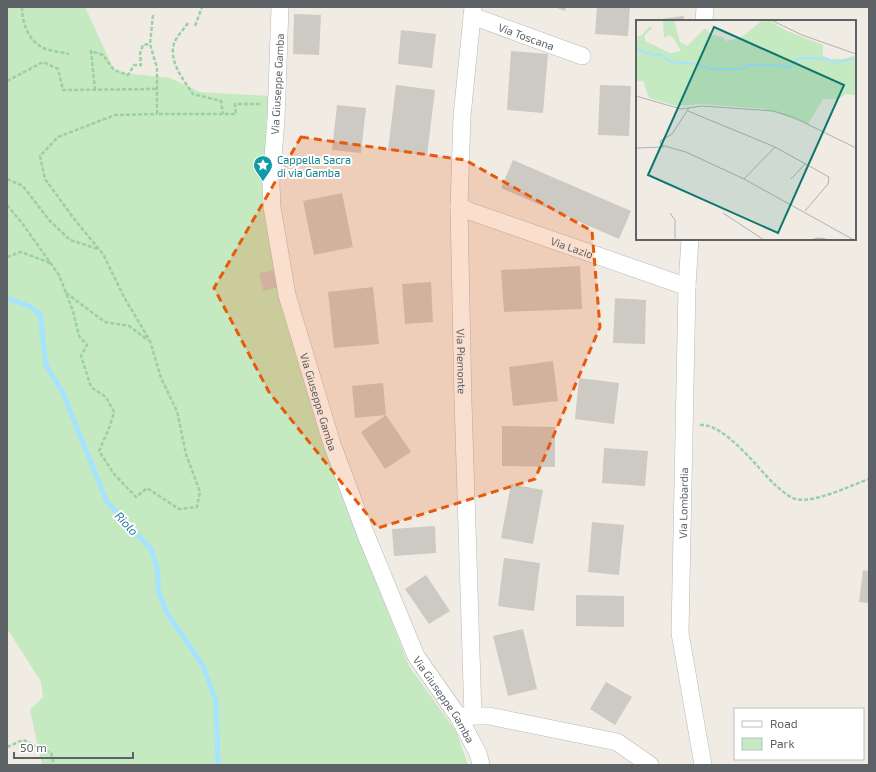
<svg xmlns="http://www.w3.org/2000/svg" width="876" height="772" viewBox="0 0 876 772" font-family="'Exo 2',sans-serif">
  <style>
    .green { fill: #c5e9c0 }
    .lines { fill: none; stroke-linecap: round; stroke-linejoin: round }
    .stream { stroke: #a5e3ff; stroke-width: 5 }
    .building { fill: #cdc9c3 }
    .minor-casing { stroke: #b5b8bc; stroke-width: 18 }
    .path { stroke: #9bd0a3; stroke-width: 2.5; stroke-dasharray: 4 2; stroke-linecap: butt }
    .minor { stroke: #fff; stroke-width: 17 }
    .marked { fill: #e8590c; fill-opacity: 0.2; stroke: #e8590c; stroke-width: 3; stroke-dasharray: 8 5; stroke-linejoin: round }
    .labels { text-anchor: middle; dominant-baseline: central; stroke-width: 4; stroke-linejoin: round; paint-order: stroke }
    .street-label { font-size: 11px; fill: #5c6266; stroke: #fff }
    .culture-label { font-size: 11px; fill: #0d838f; stroke: #fff; text-anchor: start }
    .water-label { font-size: 12px; font-style: italic; fill: #367ba6; stroke: #fff }
    .inset-river { fill: none; stroke: #a5e3ff; stroke-width: 2 }
    .inset-road { fill: none; stroke: #b1b1ae; stroke-width: 1 }
    .view { fill: #0f766e; fill-opacity: 0.15; stroke: #0f766e; stroke-width: 2 }
    .inset-edge { fill: none; stroke: #5c6266; stroke-width: 2 }
  </style>
  <rect width="100%" height="100%" fill="#f0ece4"/>
  <path class="green" d="M7,7H85L115,72L170,78L200,92L271,96L266,123L267,152L263,204L274,260L331,465L409,666L456,731L468,765H42L30,710L43,697L41,682L12,636L7,630Z"/>
  <g class="lines">
    <path class="stream" d="M7,298L31,307L40,315L46,365L63,393L107,502L151,549L158,571V590L167,613L203,666L216,701L218,765"/>
  </g>
  <g class="building">
    <path d="M555,7H566L565,11Z"/>
    <path d="M597,7H630L628,36L595,34Z"/>
    <path d="M294,14L321,15L319,55L293,54Z"/>
    <path d="M684,16V21H652V20Z"/>
    <path d="M401,30L436,34L432,68L398,64Z"/>
    <path d="M511,51L548,54L543,113L507,110Z"/>
    <path d="M396,85L435,90L427,155L388,150Z"/>
    <path d="M600,85L631,86L629,136L598,135Z"/>
    <path d="M337,105L366,108L361,153L332,150Z"/>
    <path d="M513,160L631,211L619,239L501,188Z"/>
    <path d="M342,193L353,247L314,255L303,201Z"/>
    <path d="M580,266L582,309L504,312L501,270Z"/>
    <path d="M274,270L278,287L263,291L259,273Z"/>
    <path d="M431,282L433,322L405,324L402,284Z"/>
    <path d="M373,287L379,344L334,348L328,292Z"/>
    <path d="M615,298L646,300L645,344L613,343Z"/>
    <path d="M553,361L558,401L513,406L509,367Z"/>
    <path d="M579,378L619,383L614,424L575,419Z"/>
    <path d="M383,383L386,415L411,452L385,469L361,432L386,415L355,418L352,386Z"/>
    <path d="M502,426L555,427V467L502,466Z"/>
    <path d="M604,448L648,451L645,486L602,483Z"/>
    <path d="M511,484L543,490L533,544L501,538Z"/>
    <path d="M592,522L624,525L619,575L588,572Z"/>
    <path d="M435,526L436,553L394,556L392,529Z"/>
    <path d="M504,558L540,563L534,611L498,606Z"/>
    <path d="M863,570L869,571V603L859,602Z"/>
    <path d="M426,575L450,611L429,624L405,589Z"/>
    <path d="M576,595L624,596V627L576,626Z"/>
    <path d="M523,629L537,689L508,696L493,636Z"/>
    <path d="M606,682L632,697L615,725L590,709Z"/>
  </g>
  <g class="lines">
    <defs>
      <g id="minor">
        <path id="s1" d="M280,7L276,119L271,183L272,207L287,295L332,444L366,535L416,656L458,716L478,753L481,765"/>
        <path id="s2" d="M473,7L462,116L459,207L463,401L473,716"/>
        <path id="s3" d="M472,16L582,56"/>
        <path d="M704,21L705,7"/>
        <path id="s4" d="M459,207L469,211L679,284L687,286"/>
        <path d="M690,239L687,286L680,633L703,765"/>
        <path d="M462,716H489L617,742L650,765"/>
      </g>
    </defs>
    <use href="#minor" class="minor-casing"/>
    <g class="path">
      <path d="M22,7C22,23 28,40 43,48C50,51 61,52 69,54"/>
      <path d="M153,15L150,44L157,68V114H236L235,104H261"/>
      <path d="M188,23C184,29 178,35 175,41C167,60 183,79 193,94L221,101L223,114"/>
      <path d="M195,26L202,7"/>
      <path d="M7,81L43,62L58,69L63,90L157,89"/>
      <path d="M95,90L91,51L103,55L114,70L128,75L134,65H141L140,53L143,45L150,44"/>
      <path d="M7,179L23,186L49,220L70,240L98,249"/>
      <path d="M7,205L22,223L59,275L73,311L79,336L87,345L81,356L91,387L106,397L114,412L110,426L99,451L114,474L136,497L147,488L179,509L197,507L200,492L186,454L177,411L161,378L150,341L124,297L103,254L75,220L45,179L40,156L58,137L115,115L157,114"/>
      <path d="M7,257L21,252L50,263"/>
      <path d="M66,293L105,322L129,326L148,340"/>
      <path d="M700,425C724,423 757,467 774,484C780,489 788,497 796,499C813,504 852,485 869,479"/>
      <path d="M7,747L23,740L51,753L54,765"/>
    </g>
    <use href="#minor" class="minor"/>
  </g>
  <path class="marked" d="M301,137L465,160L592,231L600,327L535,479L378,528L269,392L214,288Z"/>
  <defs>
    <symbol id="sight-pin" viewBox="-11 -11 22 30"><path d="M0 17L-7.5 6A9.5 9.5 0 1 1 7.5 6Z" fill="#0f9aa8" stroke="#fff"/><path d="M0-6L1.8-2.2L6-1.7L2.9 1.2L3.7 5.4L0 3.3L-3.7 5.4L-2.9 1.2L-6-1.7L-1.8-2.2Z" fill="#fff"/></symbol>
  </defs>
  <g fill-rule="evenodd">
    <use href="#sight-pin" x="252" y="154" width="22" height="30"/>
  </g>
  <g class="labels">
    <g class="street-label">
      <text stroke="none"><textPath href="#s3" startOffset="58">Via Toscana</textPath></text>
      <text transform="translate(277 84) rotate(-87)">Via Giuseppe Gamba</text>
      <text stroke="none"><textPath href="#s4" startOffset="120">Via Lazio</textPath></text>
      <text stroke="none"><textPath href="#s2" startOffset="355">Via Piemonte</textPath></text>
      <text stroke="none"><textPath href="#s1" startOffset="401">Via Giuseppe Gamba</textPath></text>
      <text transform="translate(683 503) rotate(-89)">Via Lombardia</text>
      <text stroke="none"><textPath href="#s1" startOffset="725">Via Giuseppe Gamba</textPath></text>
    </g>
    <g class="culture-label">
      <text x="277" y="159">Cappella Sacra<tspan x="277" dy="13">di via Gamba</tspan></text>
    </g>
    <g class="water-label">
      <text transform="translate(127 523) rotate(47)">Riolo</text>
    </g>
  </g>
  <g transform="translate(636 20)">
    <rect width="220" height="220" fill="#f0ece4"/>
    <path d="M27,0H38L44,22L51,26L69,8L76,15L86,17L90,21L104,18L127,0H132L151,11L187,25V36L194,39H208L220,35V75L210,74L202,79H187L172,104L129,89L65,84L40,86L13,78L7,61H0V17L6,15L14,6L16,8L9,15V21L34,33L45,31L37,18L33,15L28,18Z" fill="#c5e9c0"/>
    <path class="inset-river" d="M0,29L18,35L24,34L35,42L62,44L74,49H104L115,45H143L152,48L162,39L168,38L192,39L198,43L220,38"/>
    <path class="inset-road" d="M135,0L166,15L220,34M0,76L45,89L66,86L137,91L157,97L220,128M53,88L36,114L24,121L25,125L50,132L108,159L218,220M52,91L139,127L193,157L192,164L169,191M0,128L28,127M108,159L139,127M155,159L170,143M34,193L39,200V220M87,193L128,220M175,220L182,218L196,220"/>
    <path class="view" d="M78,7L208,65L142,213L12,155Z"/>
    <rect width="220" height="220" class="inset-edge"/>
  </g>
  <rect width="876" height="772" fill="none" stroke="#5c6266" stroke-width="16"/>
  <rect x="734" y="708" width="130" height="52" fill="#ffffff" stroke="#bec0c2"/>
  <rect x="742" y="721" width="20" height="6" fill="#ffffff" stroke="#bec0c2"/>
  <text x="770" y="728" font-size="12" fill="#5c6266">Road</text>
  <rect x="742" y="738" width="20" height="12" fill="#c5e9c0" stroke="#bec0c2"/>
  <text x="770" y="748" font-size="12" fill="#5c6266">Park</text>
  <path d="M14 752v6h119v-6" fill="none" stroke="#5c6266" stroke-width="2"/>
  <text x="20" y="752" font-size="12" fill="#5c6266" stroke="#ffffff" stroke-width="3" paint-order="stroke">50 m</text>
</svg>
